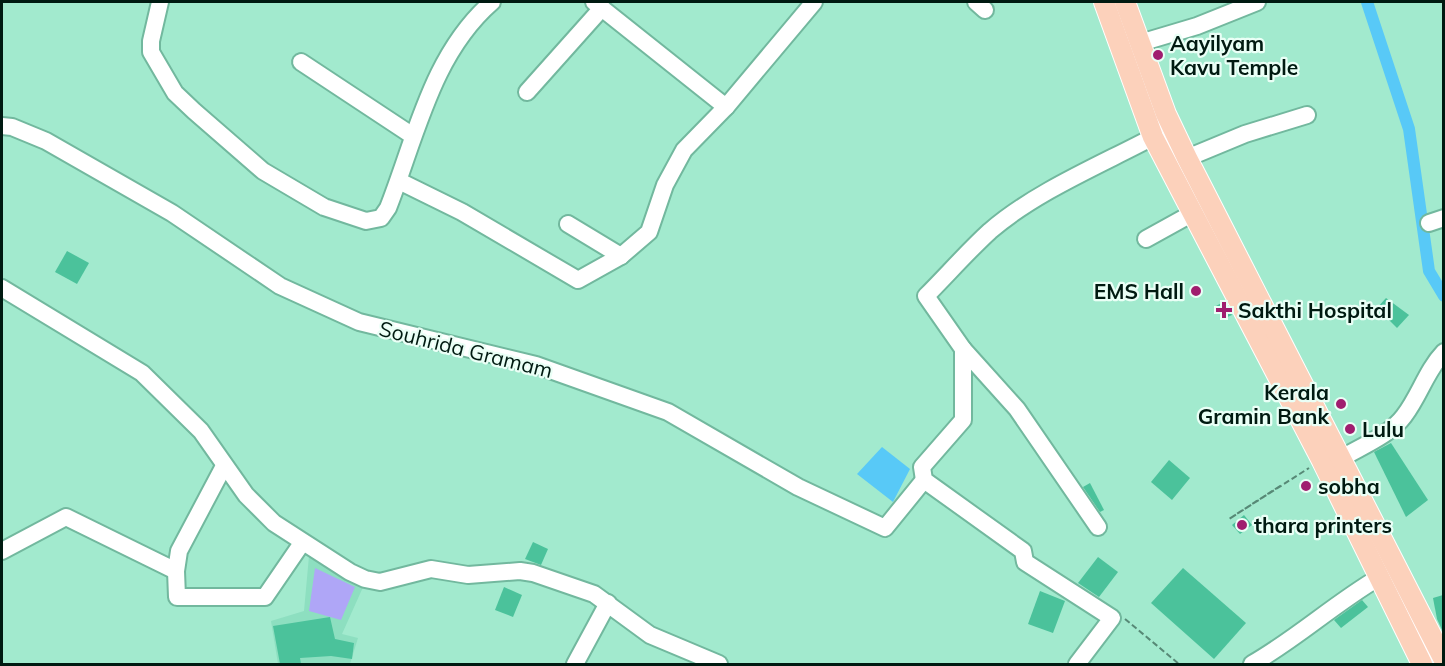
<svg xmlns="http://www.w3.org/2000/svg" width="1445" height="666" viewBox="0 0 1445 666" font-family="Mulish,sans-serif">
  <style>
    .built { fill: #8ddfc0 }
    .green { fill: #afa6f7 }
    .water { fill: #58c9f7 }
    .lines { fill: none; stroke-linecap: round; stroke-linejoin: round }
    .canal { stroke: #58c9f7; stroke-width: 12 }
    .building { fill: #4bc29b }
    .minor-casing { stroke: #72b89e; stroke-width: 20 }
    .major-casing { stroke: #fff; stroke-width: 22 }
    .path { stroke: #578976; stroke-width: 2; stroke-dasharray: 6 3; stroke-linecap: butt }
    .minor { stroke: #fff; stroke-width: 16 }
    .major { stroke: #fcd1bb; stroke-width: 20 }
    .poi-dot { fill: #a01e6f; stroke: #eafff6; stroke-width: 2 }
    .labels { text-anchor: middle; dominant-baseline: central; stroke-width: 4.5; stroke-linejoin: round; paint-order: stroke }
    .poi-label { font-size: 21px; font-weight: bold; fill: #001a11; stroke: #eafff6; text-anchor: start }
    .street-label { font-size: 21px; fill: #001a11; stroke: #eafff6 }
  </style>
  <rect width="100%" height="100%" fill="#a2eace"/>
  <path class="built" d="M309,556L364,585L342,634L358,638L350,664H278L271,621L304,611Z"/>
  <path class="green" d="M315,568L355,587L341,620L309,611Z"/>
  <path class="water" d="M882,447L910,469L893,502L857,474Z"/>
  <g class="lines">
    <path class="canal" d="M1367,2L1409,129L1429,271L1444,296"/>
  </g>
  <g class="building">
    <path d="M67,251L89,263L77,284L55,272Z"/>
    <path d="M1386,298L1409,315L1397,328L1377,308Z"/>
    <path d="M1225,301L1232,315L1223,319L1216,306Z"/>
    <path d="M1391,443L1428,500L1406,517L1374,452Z"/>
    <path d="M1169,460L1190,478L1172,500L1151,482Z"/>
    <path d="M1090,483L1104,510L1100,512L1083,487Z"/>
    <path d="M1244,515L1252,525L1240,534L1232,525Z"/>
    <path d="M533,542L548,549L541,565L525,559Z"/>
    <path d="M1098,557L1118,572L1099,597L1078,583Z"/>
    <path d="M1183,568L1246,623L1214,659L1151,603Z"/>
    <path d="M504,587L522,595L513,617L495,610Z"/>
    <path d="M1040,591L1065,601L1053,633L1028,624Z"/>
    <path d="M1443,595V632L1437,619L1433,598Z"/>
    <path d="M1362,600L1368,607L1341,628L1334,620Z"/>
    <path d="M330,617L335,639L354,643L352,659L331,656L300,658L301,664H280L273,626Z"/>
  </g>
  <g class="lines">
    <defs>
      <g id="minor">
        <path d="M160,2L151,41V52L175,93L194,111L263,171L324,207L366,221L381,218L388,208C416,137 432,54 492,2"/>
        <path d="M594,2L726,107"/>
        <path d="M976,2L985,10"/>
        <path d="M1140,43L1197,26L1257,2"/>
        <path d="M301,62L413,136"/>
        <path d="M527,92L602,8"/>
        <path d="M2,126L12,127L46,141L172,213L280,286L359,322L536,365L668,412L798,487L885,528L924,480"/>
        <path d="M1187,158L1245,134L1307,115"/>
        <path d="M399,181L462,212L578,280L621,256L649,232L665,185L684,150L726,107L814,2"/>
        <path d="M1429,223L1444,218"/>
        <path d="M568,224L621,256"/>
        <path d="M1146,239L1193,213"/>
        <path d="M2,288L142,373L201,431L246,495L274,523L350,572L365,579L380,582L431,569L468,575L520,571L533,573L594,594L650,635L719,664"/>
        <path d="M963,349L1017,409L1098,527"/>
        <path d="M1342,458C1362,446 1390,435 1404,416C1420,395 1426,371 1444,352"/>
        <path d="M224,466L179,551L176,571L177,597H265L302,543"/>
        <path d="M2,551L66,517L176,571"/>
        <path d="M575,664L608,603"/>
        <path d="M1077,664L1112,618L1025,562L1023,551L924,480L922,467L963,420V349L926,296C947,275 968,251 990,231C1035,192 1100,165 1153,137"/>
        <path d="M1252,664C1296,639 1334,604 1378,578"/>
      </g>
      <g id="major">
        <path d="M1104,2L1153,137L1322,461L1422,664"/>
        <path d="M1125,2L1166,114L1187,158L1444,660"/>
      </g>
    </defs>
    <use href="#minor" class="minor-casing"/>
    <use href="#major" class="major-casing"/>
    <g class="path">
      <path d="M1280,486L1229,519L1309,468"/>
      <path d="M1125,619L1179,664"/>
    </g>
    <use href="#minor" class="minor"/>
    <use href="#major" class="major"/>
  </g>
  <g class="poi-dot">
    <circle cx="1158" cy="55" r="6"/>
    <circle cx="1196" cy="291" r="6"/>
    <path d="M1221 301h6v6h6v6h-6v6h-6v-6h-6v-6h6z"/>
    <circle cx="1341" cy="404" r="6"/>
    <circle cx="1350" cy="429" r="6"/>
    <circle cx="1306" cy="486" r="6"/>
    <circle cx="1242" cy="525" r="6"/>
  </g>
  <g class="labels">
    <g class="poi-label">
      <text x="1170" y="43">Aayilyam<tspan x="1170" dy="24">Kavu Temple</tspan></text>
      <text x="1184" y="291" text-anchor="end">EMS Hall</text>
      <text x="1238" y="310">Sakthi Hospital</text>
      <text x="1329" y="392" text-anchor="end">Kerala<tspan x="1329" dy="24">Gramin Bank</tspan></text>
      <text x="1362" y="429">Lulu</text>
      <text x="1318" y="486">sobha</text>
      <text x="1254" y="525">thara printers</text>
    </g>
    <g class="street-label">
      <text transform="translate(466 349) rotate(14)">Souhrida Gramam</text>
    </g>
  </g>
  <rect width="1445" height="666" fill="none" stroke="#001a11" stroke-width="6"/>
</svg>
